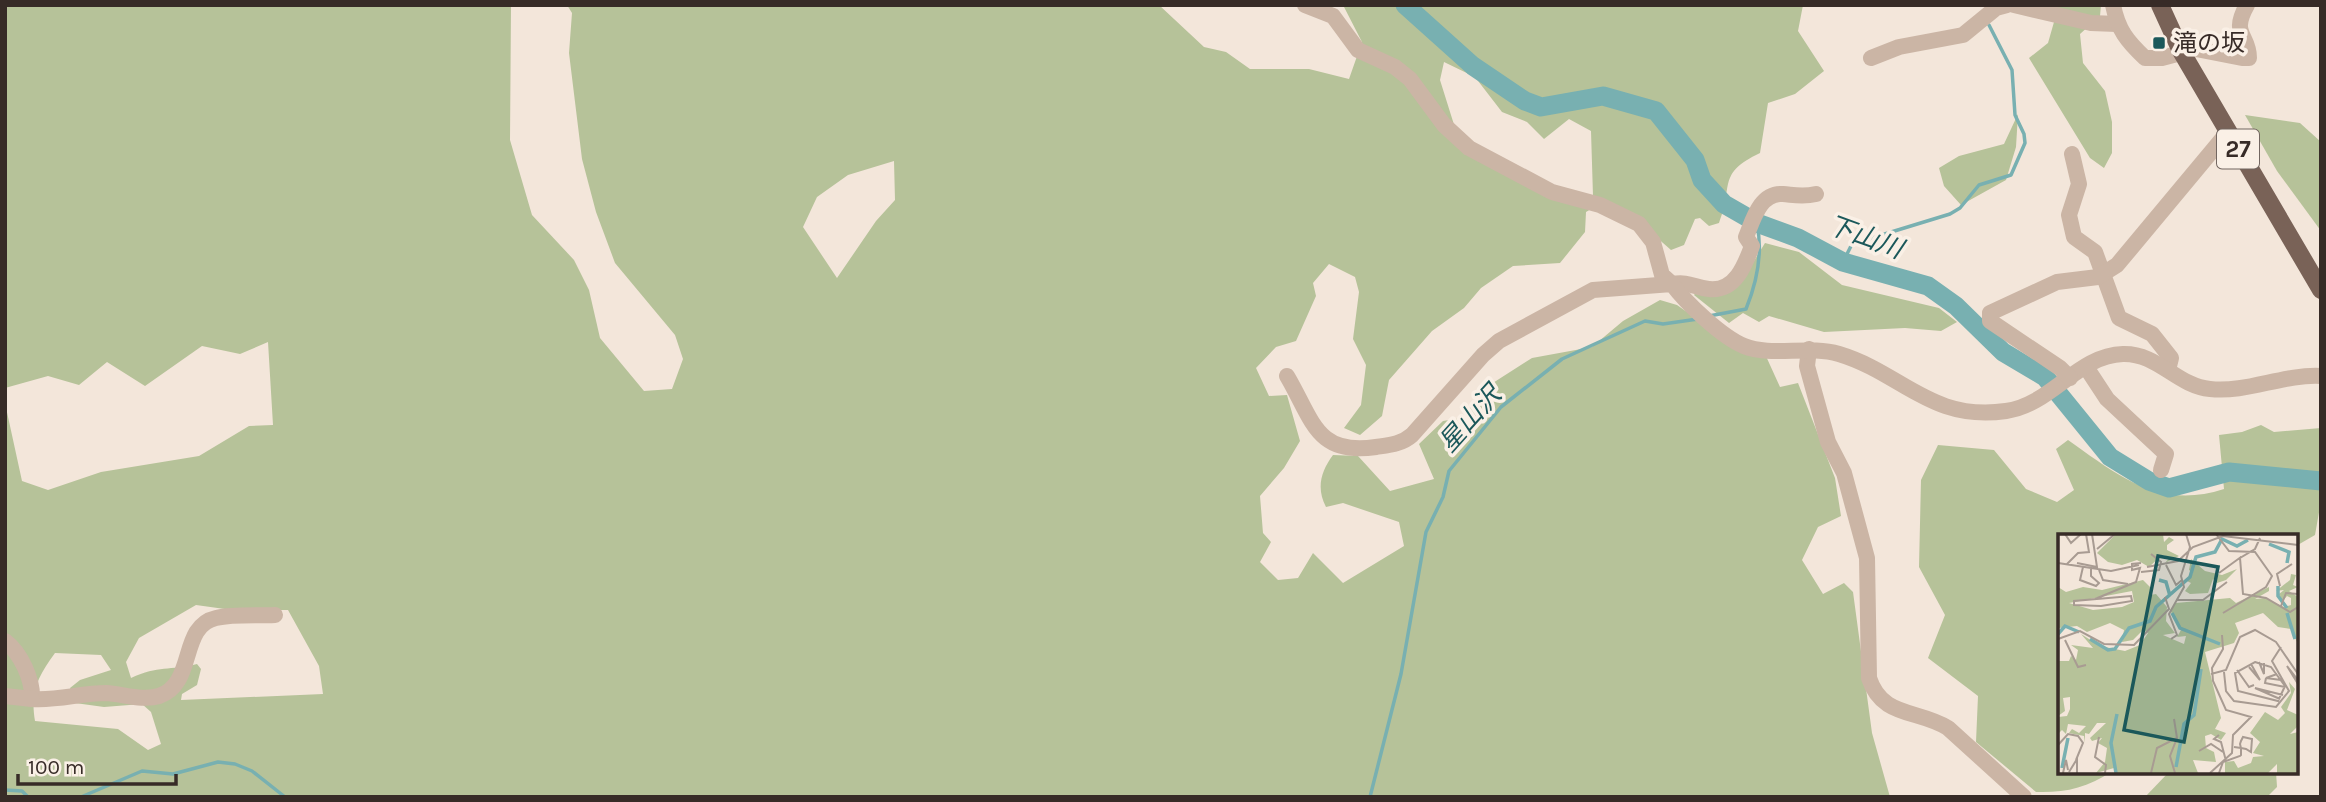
<svg xmlns="http://www.w3.org/2000/svg" width="2326" height="802" viewBox="0 0 2326 802" font-family="Karla,'Noto Sans JP',sans-serif">
  <style>
    .green { fill: #b6c299; fill-rule: evenodd }
    .lines { fill: none; stroke-linecap: round; stroke-linejoin: round }
    .stream { stroke: #78b0b1; stroke-width: 3.5 }
    .river { stroke: #78b0b1; stroke-width: 19 }
    .minor { stroke: #cbb5a5; stroke-width: 16 }
    .major { stroke: #796257; stroke-width: 18 }
    .poi-dot { fill: #1b585a; stroke: #faf0e6; stroke-width: 2.5 }
    .labels { text-anchor: middle; dominant-baseline: central; stroke-width: 7; stroke-linejoin: round; paint-order: stroke }
    .shield { fill: #faf0e6; stroke: #726660; stroke-width: 2 }
    .shield-label { font-size: 23px; font-weight: bold; fill: #372b27 }
    .poi-label { font-size: 24px; fill: #372b27; stroke: #faf0e6; text-anchor: start }
    .water-label { font-size: 26px; font-style: italic; fill: #1b585a; stroke: #faf0e6 }
    .inset-river { fill: none; stroke: #78b0b1; stroke-width: 3.5 }
    .inset-road { fill: none; stroke: #a89b92; stroke-width: 2 }
    .view { fill: #1b585a; fill-opacity: 0.15; stroke: #1b585a; stroke-width: 3.5 }
    .inset-edge { fill: none; stroke: #372b27; stroke-width: 3.5 }
  </style>
  <rect width="100%" height="100%" fill="#f3e6da"/>
  <g class="green">
    <path d="M5,5H511L510,140L532,215L574,260L589,290L600,338L644,391L672,389L683,359L675,335L615,263L596,212L582,159L569,53L572,13L567,5H1159L1204,47L1226,52L1250,69H1309L1349,79L1362,42L1343,5H1803L1798,31L1824,71L1795,94L1768,103L1760,153C1716,174 1734,186 1719,223L1709,226L1700,218L1695,219L1684,245L1671,250L1630,214L1604,201L1586,212L1585,232L1560,263L1513,266L1481,288L1464,308L1432,331L1389,380L1382,416L1360,435L1344,428L1361,405L1366,365L1353,339L1359,292L1355,277L1329,264L1313,283L1316,296L1296,341L1276,347L1256,368L1269,396L1287,395L1300,441L1284,468L1260,496L1263,533L1271,542L1260,562L1278,580L1298,578L1313,553L1343,583L1404,546L1399,522L1343,503L1326,507C1316,488 1321,471 1333,455L1358,456L1390,491L1434,479L1419,444L1443,421L1461,418L1485,388L1532,358L1592,347L1623,321L1660,300L1677,305L1734,345L1765,354L1780,387L1798,383L1835,478L1841,516L1818,527L1802,560L1823,594L1844,583L1853,592L1872,733L1890,797H5V403L22,481L48,490L101,472L199,456L249,426L273,425L268,342L240,354L202,346L145,386L107,362L79,385L48,376L5,388ZM1444,62L1475,77L1502,112L1527,122L1544,139L1569,119L1591,131L1593,196L1541,192L1461,147L1440,80ZM894,161L895,200L876,221L837,278L803,227L817,197L848,175ZM196,605L232,610H288L319,666L323,694L181,700L182,694L197,685L201,669L197,664C169,671 159,665 131,678L126,662L139,638ZM55,653L101,655L111,670L80,680L70,688L75,703L104,707L142,704L151,712L161,744L148,750L118,729L35,721C30,692 38,676 55,653Z"/>
    <path d="M2038,5H2101L2100,16L2080,34L2083,63L2105,91L2112,122V153L2104,168L2090,158L2029,58L2048,43L2054,22Z"/>
    <path d="M2018,114L2016,147L2006,180L1961,205L1944,186L1939,168L1959,156L2004,144Z"/>
    <path d="M2245,115L2300,123L2321,142V231L2277,171Z"/>
    <path d="M1765,243L1799,252L1842,285L1939,308L1957,322L1941,331L1905,328L1824,332L1769,316L1759,322L1743,313L1729,323L1694,295L1697,291L1746,274Z"/>
    <path d="M2261,425L2274,432L2321,428V501L2315,535L2296,546V536H2060V772H2111C2087,788 2064,793 2036,792L1976,742L1978,696L1928,658L1945,615L1919,567L1921,480L1938,445L1994,450L2026,489L2057,502L2074,490L2056,449L2068,440C2119,476 2159,510 2224,489L2219,435L2242,432Z"/>
    <path d="M2169,772H2276L2277,787L2267,797H2145Z"/>
  </g>
  <g class="lines">
    <g class="stream">
      <path d="M1843,262L1852,244L1950,214L1960,208L1979,185L2011,175L2025,143L2024,134L2015,115L2012,70L1989,25"/>
      <path d="M1709,316L1746,309C1757,282 1763,253 1757,224"/>
      <path d="M5,790L22,791L28,797"/>
      <path d="M81,797L142,771L173,774L218,762L235,764L252,771L285,797"/>
      <path d="M1370,797L1401,674L1426,532L1443,497L1449,471L1501,407L1562,359L1645,321L1663,324L1698,319"/>
    </g>
    <path class="river" d="M1405,5L1473,66L1525,101L1541,107L1603,96L1656,111L1695,160L1702,180L1724,204L1757,223L1798,238L1843,262L1928,286L1956,306L2003,352L2045,377L2110,457L2149,481L2169,488L2229,472L2321,481"/>
    <g class="minor">
      <path d="M1305,5L1333,16L1358,50L1395,67L1410,79L1444,125L1469,148L1552,192L1600,205L1639,224L1653,242L1662,275L1672,284C1690,281 1694,288 1709,289C1735,292 1745,265 1752,246L1746,237C1753,220 1760,192 1783,194C1795,195 1803,197 1816,194"/>
      <path d="M2014,5L2091,23L2117,24"/>
      <path d="M2113,5C2118,30 2127,41 2145,58H2162L2196,49L2242,58H2249C2249,34 2230,35 2247,5"/>
      <path d="M1871,58L1899,47L1963,35L1996,8L2007,5"/>
      <path d="M2072,154L2079,184L2069,215L2074,237L2095,252L2119,318L2152,334L2171,358L2168,370"/>
      <path d="M1809,349L1807,366L1828,442L1844,473L1867,558L1869,678C1882,718 1917,709 1948,728L2024,797"/>
      <path d="M2086,367L2107,399L2166,454L2161,470"/>
      <path d="M1287,376C1313,420 1316,456 1376,447C1389,445 1402,444 1412,435L1483,355L1499,341L1593,290L1672,284C1686,303 1722,337 1744,346C1771,357 1808,345 1839,354C1902,373 1931,422 2006,411C2051,405 2078,355 2123,354C2158,353 2177,386 2210,389C2247,393 2283,374 2321,376"/>
      <path d="M2070,378L2060,368L1990,321V313L2057,282L2098,277L2117,265L2227,133"/>
      <path d="M5,641C21,653 33,680 32,699C57,701 81,693 106,693C123,694 143,701 159,696C196,684 179,626 216,618C234,614 256,616 275,615"/>
      <path d="M5,696L32,699"/>
    </g>
    <path class="major" d="M2160,5L2181,51L2321,290"/>
  </g>
  <rect class="poi-dot" x="2152" y="36" width="14" height="14" rx="3.5"/>
  <g class="labels">
    <rect class="shield" x="2217" y="129.5" width="42" height="39" rx="5"/>
    <g class="shield-label">
      <text x="2238" y="149">27</text>
    </g>
    <g class="poi-label">
      <text x="2173" y="43">滝の坂</text>
    </g>
    <g class="water-label">
      <text transform="translate(1865 237) rotate(20)">下山川</text>
      <text transform="translate(1470 419) rotate(-48)">星山沢</text>
    </g>
  </g>
  <g transform="translate(2058 534)">
    <rect width="240" height="240" fill="#f3e6da"/>
    <path d="M58,0H105L106,8L111,3L116,6L109,11V16L121,22L107,29L112,23L104,21L91,33L79,26L64,31L50,28L39,19ZM133,25L147,37L164,41L179,35L168,46L159,49L155,45L150,59L132,60L127,57L133,49L129,47L135,39L131,36ZM233,40L238,41L235,51L240,53L231,57L240,63V110L233,95L220,93L205,79L177,89L181,99L176,109L147,118L163,184L157,195L168,199L163,206L153,200L147,202L148,214L156,218L158,228L135,226L140,239H57L56,234L38,239L47,228L49,214L40,209L44,204L34,207L32,204L48,189H39L31,200L27,199V209L26,202L11,199L14,195L21,199L28,192L10,190L8,200L4,196L0,200V183L9,182L12,175V163L5,164L7,177L0,182V127H11L13,122L18,126L20,116L13,111L35,114L23,100L42,112L67,117L82,111L90,99L85,96L75,106L64,108L66,96L52,89L29,98L19,92L1,94L0,53L8,58L25,53L44,56L85,46L93,54L92,61L98,60L109,73L108,87L117,99L105,101L126,110L128,102L119,103L123,96L112,76L118,69L172,64L178,69L211,53V57L197,65L207,64L226,73L233,71V64L229,62L223,69L221,60L226,56L218,57L232,46ZM74,57L76,68L64,73L35,76L11,69ZM231,148L237,155L229,176L240,181V192L232,200L240,198V239H219V230L210,239H167V228L176,227L180,234L193,229L195,223L206,222L195,219L202,208L192,199L207,178L220,186L227,179L223,173L233,159Z" fill="#b6c299" fill-rule="evenodd"/>
    <path class="inset-river" d="M211,10L231,18L229,29M101,46L108,48L112,62M220,52V62L229,74M114,79L122,94L162,110M229,79L237,105M0,100L7,92L21,98M32,105L50,116L57,115L71,94L92,87L98,73L132,43L138,23L157,18L164,5L179,12L190,6M118,233L126,190L136,181L143,135M4,234L10,204M58,239L53,209L59,180"/>
    <path class="inset-road" d="M7,0L13,9L23,0M158,0L171,17L197,18L214,42L208,53L165,79M202,4L197,15L182,24L185,60L208,64L232,78L240,73M39,15L57,0M0,29L53,37L81,31M19,29L39,33L34,0M9,30L20,19L31,18L28,0M108,31L118,51L124,46M25,33L22,46L38,52L41,49L33,42V34M89,33L120,27L135,13L165,2L240,11M41,36L45,46L70,50M83,38L101,36L103,28L93,20M161,39L183,23M222,52L219,40L234,30M73,62L74,67L43,72L16,71V67ZM37,65L78,48L82,34L74,36V30L83,29M118,66H145L169,48M223,72L228,59L240,60M0,105L22,97L46,110L76,111L111,75L107,63M113,105L119,101L111,80L126,53L123,42L132,13L128,0M7,106L20,133L28,131M197,128L213,133L227,152L220,167L180,157L177,139ZM201,128L206,140V129M191,133L202,146L193,130M179,136L191,153L196,151M166,138L168,157L176,167L218,173L231,157L214,127L223,113M153,140L168,136L182,103L197,96L218,108L240,140M219,140L208,144L223,146M208,144L207,149L227,153M240,146L229,132L240,150M222,165L197,154L225,161M161,201L156,205L163,208L168,227M41,203L37,223L48,231L47,239M0,211L10,200L20,202L25,209L18,226M141,217L153,210L165,218M11,238L19,225V239M5,239L8,226L10,236M93,239L99,214L119,204L116,185M117,239L112,222L119,204M152,239L174,219L175,201L193,183L168,176L155,147L154,134L165,115L164,101M161,239L165,228L182,222L183,221V214L182,210L183,207L185,203L194,205L193,218L188,215L183,214L176,213"/>
    <path class="view" d="M100,22L160,33L126,208L66,196Z"/>
    <rect width="240" height="240" class="inset-edge"/>
  </g>
  <rect width="2326" height="802" fill="none" stroke="#372b27" stroke-width="14"/>
  <path d="M18 774v10h158v-10" fill="none" stroke="#372b27" stroke-width="3.5"/>
  <text x="28" y="774" font-size="21" fill="#372b27" stroke="#faf0e6" stroke-width="5" paint-order="stroke">100 m</text>
</svg>
